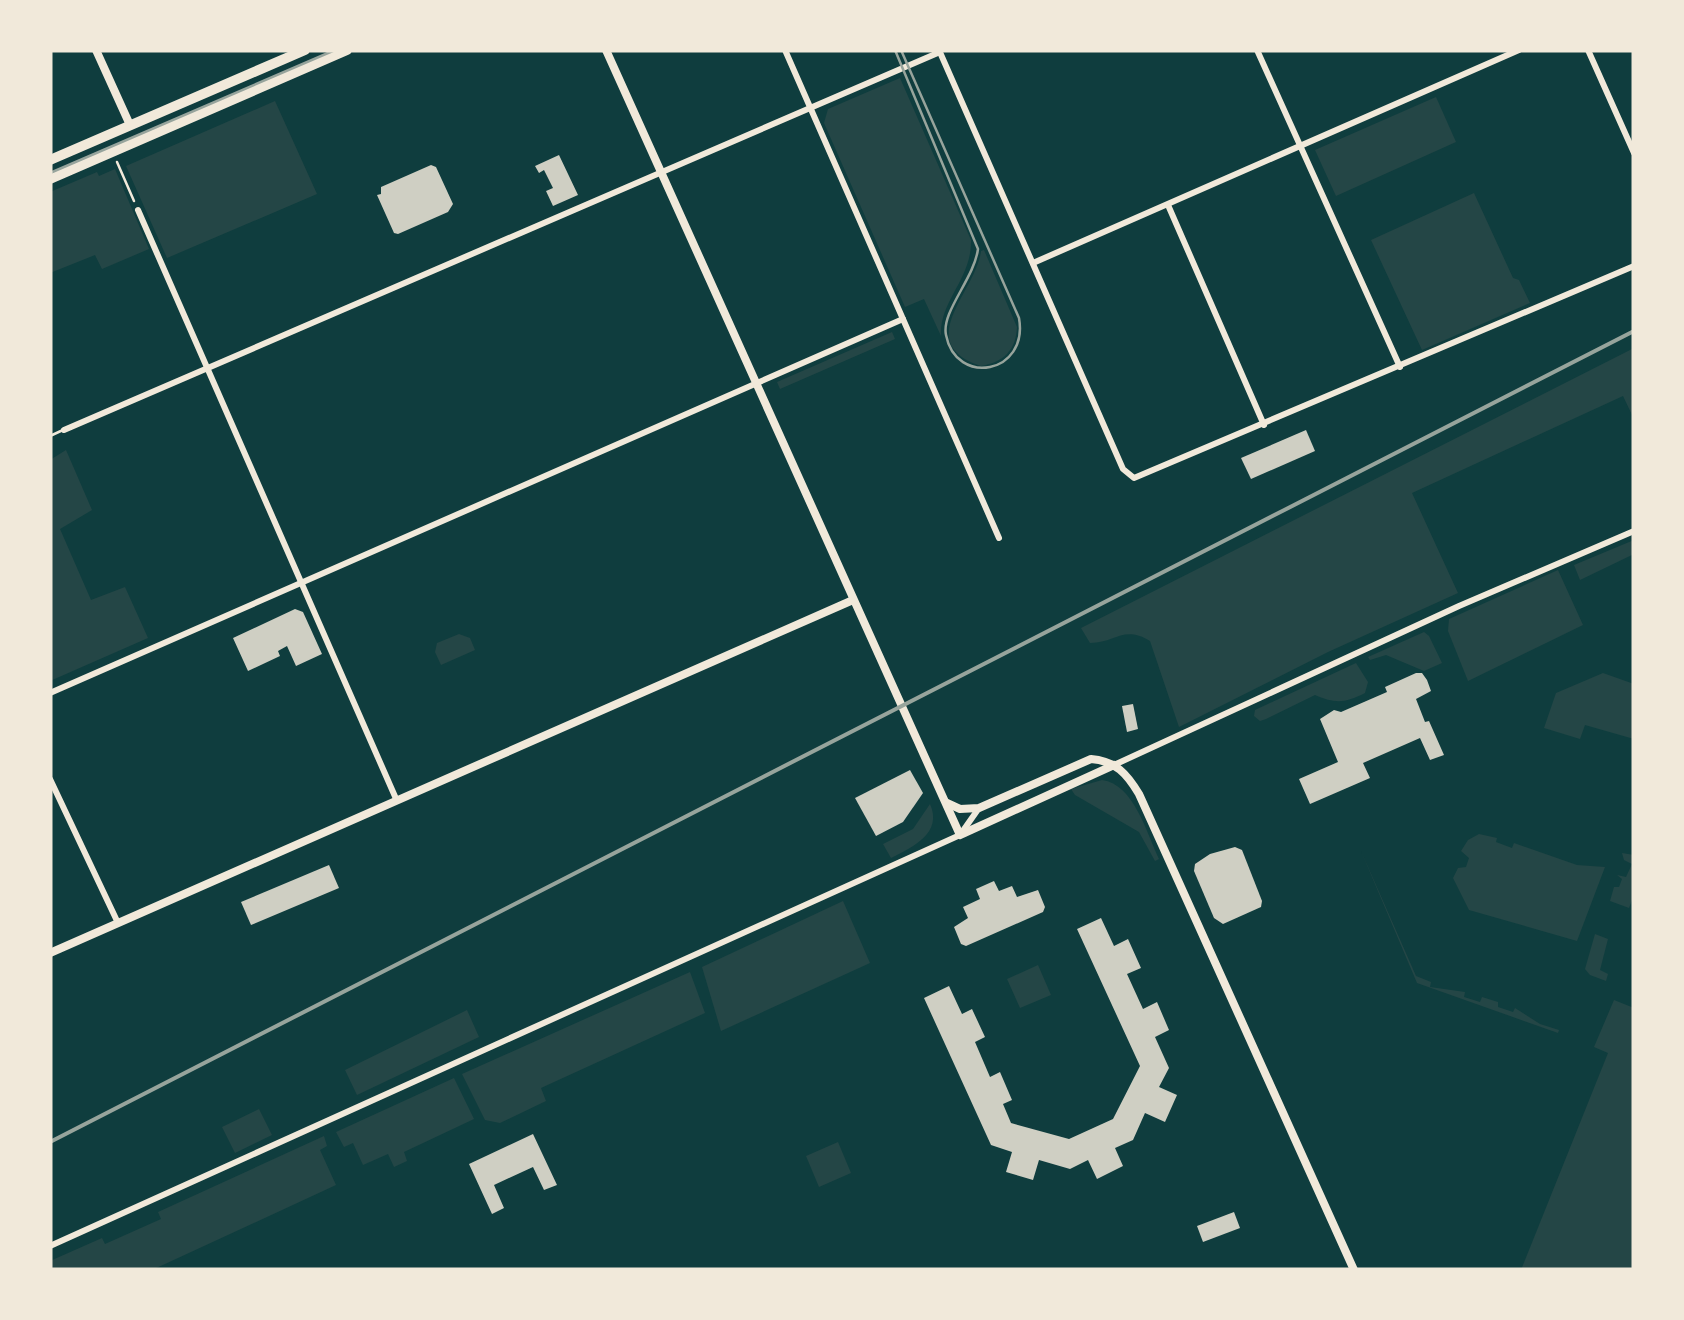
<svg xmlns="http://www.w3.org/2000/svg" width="1684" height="1320" viewBox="0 0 1684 1320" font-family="Georgia,serif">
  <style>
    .green { fill: #244646 }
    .building { fill: #cfcfc3 }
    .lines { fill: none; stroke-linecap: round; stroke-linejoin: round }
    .path { stroke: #f1e9da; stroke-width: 2.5 }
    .service { stroke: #f1e9da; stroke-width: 2.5 }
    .minor { stroke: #f1e9da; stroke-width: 6 }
    .tertiary { stroke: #f1e9da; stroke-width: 8 }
    .primary { stroke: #f1e9da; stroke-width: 10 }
    .tram { stroke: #97a49c; stroke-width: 2.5 }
    .rail { stroke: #97a49c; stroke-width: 4 }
  </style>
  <rect width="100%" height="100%" fill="#0f3d3e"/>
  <g class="green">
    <path d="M900,78L971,240C972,279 939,301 941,336L924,299L905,307L824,123L828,109Z"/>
    <path d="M1436,97L1456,142L1336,196L1315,150Z"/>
    <path d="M275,101L317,194L167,258L126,166Z"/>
    <path d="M115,169L149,249L102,269L95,255L50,273V192L97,172L99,176Z"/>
    <path d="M1474,193L1513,278L1519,280L1530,303L1422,350L1371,240Z"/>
    <path d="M984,250L1017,327C1016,350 1004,362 981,366C911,343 976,292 981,251Z"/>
    <path d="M892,332L895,339L780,389L777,382Z"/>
    <path d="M1634,348V419L1623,396L1412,493L1458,593L1328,652L1179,727L1150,641C1123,625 1116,643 1090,643L1081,628Z"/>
    <path d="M66,450L92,510L60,529L91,600L125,587L148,638L50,681V460Z"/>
    <path d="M1634,540V554L1580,580L1574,565Z"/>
    <path d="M1558,570L1583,625L1468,681L1448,631L1449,619Z"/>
    <path d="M1424,632L1429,636L1442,663L1424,671L1386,655L1370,660L1368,657Z"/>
    <path d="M459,634L470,638L475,650L441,665L435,652L437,643Z"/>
    <path d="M1356,663L1368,682L1365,693C1345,703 1336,704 1315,695L1266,719L1260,721L1254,716L1255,710Z"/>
    <path d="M1603,673L1634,684V739L1585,725L1580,739L1544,728L1556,693Z"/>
    <path d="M1102,780C1134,784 1147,834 1159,859L1155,861L1139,832L1075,795L1071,789Z"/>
    <path d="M930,804C943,833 913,847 891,858L883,844L913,829Z"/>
    <path d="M1479,834L1497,838L1496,842L1512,848L1514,843L1577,865L1605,867L1577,941L1469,910L1453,878L1458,868L1466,867L1469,858L1461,851L1468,840Z"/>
    <path d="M1361,851L1416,976L1431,982L1430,987L1465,992L1464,997L1480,1002L1482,997L1498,1002V1007L1513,1012L1515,1008L1540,1024L1559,1030L1558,1033L1417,983Z"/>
    <path d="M1622,853L1634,855V895L1629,908L1610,901L1614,887H1619L1622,879L1617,875L1626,877L1632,864L1624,860Z"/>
    <path d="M843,901L870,963L721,1031L702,967Z"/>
    <path d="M1595,934L1608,939L1600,970L1608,974L1606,981L1590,975L1585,969Z"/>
    <path d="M1038,965L1051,995L1020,1008L1007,979Z"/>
    <path d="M690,972L705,1013L541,1088L546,1101L500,1123L485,1120L462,1074Z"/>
    <path d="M1614,1000L1634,1008V1270H1521L1608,1053L1594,1047Z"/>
    <path d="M467,1010L479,1037L357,1095L345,1070Z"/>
    <path d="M454,1078L474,1119L404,1152L407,1161L394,1167L388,1154L363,1165L353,1143L344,1147L336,1132Z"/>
    <path d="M259,1109L272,1135L235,1153L222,1127Z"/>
    <path d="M324,1136L327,1146L320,1150L336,1185L152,1270H50V1261L102,1238L105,1244L161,1219L158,1212Z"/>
    <path d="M838,1142L851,1173L819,1187L806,1156Z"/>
  </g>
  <g class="building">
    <path d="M559,155L578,195L553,206L546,191L553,188L544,170L539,173L535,166Z"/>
    <path d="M431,165L436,167L453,204L448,212L398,234L394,233L377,195L381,194V187Z"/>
    <path d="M1306,430L1315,451L1251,479L1241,458Z"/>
    <path d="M295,609L303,612L322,654L296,666L287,646L278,651L280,656L248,671L233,638Z"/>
    <path d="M1416,673H1422L1427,680L1431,691L1416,699L1425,722L1429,721L1444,755L1430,760L1420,738L1363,763L1370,778L1310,804L1299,779L1338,762L1320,719L1334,710L1341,712L1387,692L1385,687Z"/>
    <path d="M1133,704L1138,729L1127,732L1122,706Z"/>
    <path d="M910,770L923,793L903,822L876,836L855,798Z"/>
    <path d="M1235,847L1242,850L1262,901L1261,907L1223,924L1214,918L1194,871L1195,864L1210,854Z"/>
    <path d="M329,865L339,888L251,925L241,902Z"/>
    <path d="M994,881L999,891L1012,886L1017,897L1038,890L1045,907L1043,912L966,946L961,944L954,927L968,918L963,907L980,899L976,889Z"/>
    <path d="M1101,918L1114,946L1128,939L1141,968L1127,974L1143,1009L1157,1002L1169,1030L1155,1037L1169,1068L1159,1087L1177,1095L1165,1122L1145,1113L1133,1140L1115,1148L1123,1166L1097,1179L1088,1160L1070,1169L1039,1160L1033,1180L1006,1172L1012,1152L991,1145L924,998L949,986L962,1014L972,1009L985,1037L975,1042L990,1077L1000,1072L1012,1100L1003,1104L1011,1123L1069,1139L1113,1119L1140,1066L1077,929Z"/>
    <path d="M533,1134L557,1185L544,1190L533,1167L494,1185L504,1208L492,1214L469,1164Z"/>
    <path d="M1234,1212L1240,1228L1203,1242L1197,1226Z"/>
  </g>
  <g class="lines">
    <path class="path" d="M117,162L134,201"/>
    <path class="service" d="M50,436L63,430"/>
    <g class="minor">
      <path d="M785,50L999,538"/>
      <path d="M939,50L1123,469L1134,478L1634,266"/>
      <path d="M1257,50L1400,367"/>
      <path d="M1588,50L1634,153"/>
      <path d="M1168,205L1264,425"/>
      <path d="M138,210L397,801"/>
      <path d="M1033,263L1519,50"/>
      <path d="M64,430L940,52"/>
      <path d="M50,693L903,319"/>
      <path d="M1114,765L1459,606L1634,531"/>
      <path d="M50,779L118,923"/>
      <path d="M50,1246L960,835L979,808"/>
    </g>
    <g class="tertiary">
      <path d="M96,50L130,125"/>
      <path d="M606,50L960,835L1114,765"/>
      <path d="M947,803L960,809L979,808L1091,759C1116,761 1127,774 1139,794L1354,1270"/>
      <path d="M50,953L853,600"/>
    </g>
    <g class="primary">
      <path d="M50,160L305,50"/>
      <path d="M50,179L347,50"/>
    </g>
    <g class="tram">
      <path d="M895,50L978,249C974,279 941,312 946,335C956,387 1029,374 1019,318L901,50"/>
      <path d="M50,173L335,50"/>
    </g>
    <path class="rail" d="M50,1142L1634,331"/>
  </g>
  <rect width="1684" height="1320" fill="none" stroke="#f1e9da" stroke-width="105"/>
</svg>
